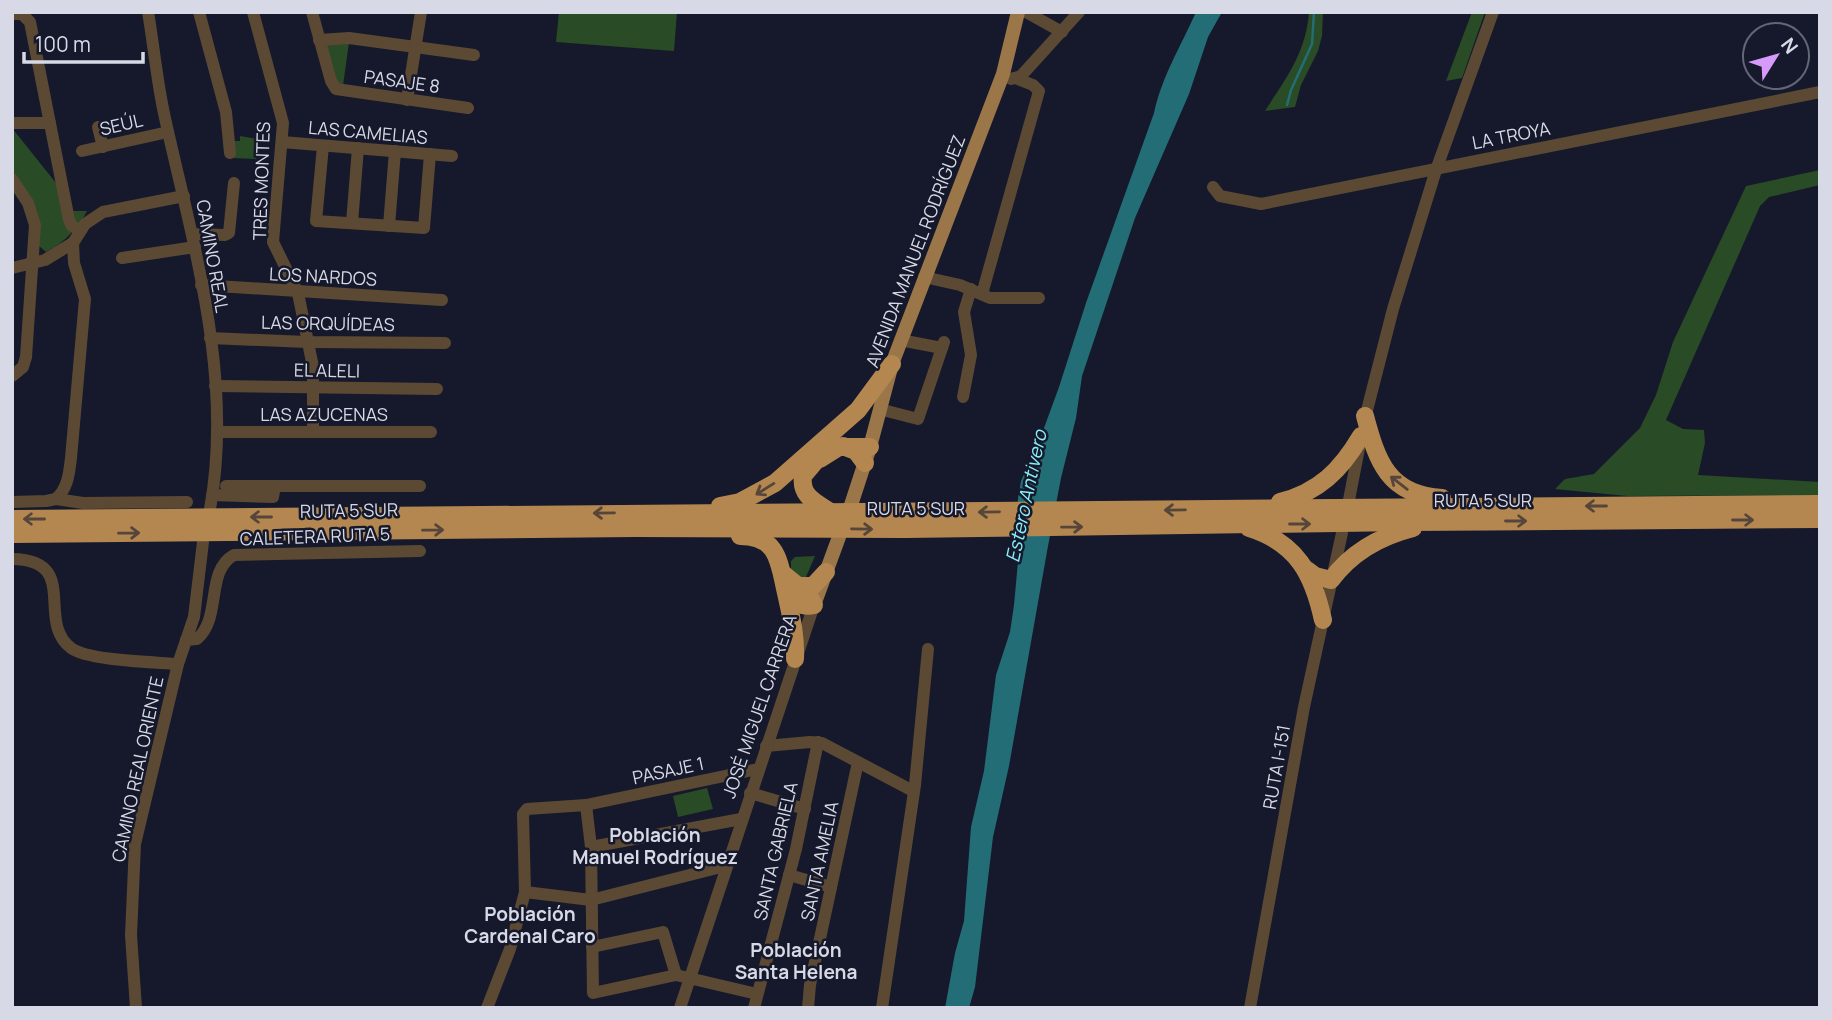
<svg xmlns="http://www.w3.org/2000/svg" width="1832" height="1020" viewBox="0 0 1832 1020" font-family="Manrope,sans-serif">
  <style>
    .green { fill: #294b26 }
    .water { fill: #236e76 }
    .lines { fill: none; stroke-linecap: round; stroke-linejoin: round }
    .stream { stroke: #236e76; stroke-width: 2.5 }
    .minor { stroke: #5b4934; stroke-width: 12 }
    .major { stroke: #9b7649; stroke-width: 14 }
    .highway { stroke: #b48750; stroke-width: 18 }
    .oneway { stroke: #55453a }
    .labels { text-anchor: middle; dominant-baseline: central; stroke-width: 5; stroke-linejoin: round; paint-order: stroke }
    .street-label { font-size: 18px; fill: #d7dae6; stroke: #16192b }
    .water-label { font-size: 19px; font-style: italic; fill: #88eefa; stroke: #16192b }
    .neighbourhood-label { font-size: 19px; font-weight: bold; fill: #d7dae6; stroke: #16192b }
  </style>
  <rect width="100%" height="100%" fill="#16192b"/>
  <g class="green">
    <path d="M559,12H677L674,51L556,42Z"/>
    <path d="M1309,12H1323L1322,36L1318,51L1301,85L1295,107L1265,111C1286,78 1306,53 1309,12Z"/>
    <path d="M1472,12H1485L1462,78L1446,81Z"/>
    <path d="M349,42L343,86L338,84L325,43Z"/>
    <path d="M12,128L60,188L65,211H87C79,227 63,244 46,252L39,246L12,173Z"/>
    <path d="M240,136L257,139L256,159L232,158L233,141H240Z"/>
    <path d="M1820,170V185L1769,197L1760,206L1666,420L1683,429L1704,430L1705,443L1698,475L1820,482V495L1627,496L1555,489L1565,479L1594,474L1640,428L1656,395L1673,342L1746,186Z"/>
    <path d="M815,556L806,577L802,578L791,569V561L795,557Z"/>
    <path d="M707,788L713,809L678,817L673,796Z"/>
  </g>
  <path class="water" d="M1196,12H1222L1208,37L1189,94L1135,218L1082,376L1076,418L1061,478L1048,546L1009,766L993,837L975,987L969,1008H945L955,953L964,921L971,827L984,771L996,675L1010,632L1014,605L1020,540L1017,519L1018,498L1021,481L1040,439L1059,387L1086,303L1154,113C1162,76 1181,46 1196,12Z"/>
  <g class="lines">
    <path class="stream" d="M1287,105L1291,90L1312,44L1314,12"/>
    <g class="minor">
      <path d="M148,12C154,47 157,83 165,118C193,245 234,377 210,509"/>
      <path d="M199,12L226,112L230,153"/>
      <path d="M253,12L283,123L273,242L298,293L313,367V432"/>
      <path d="M312,12L331,81L336,89L468,108"/>
      <path d="M1026,12L1062,32"/>
      <path d="M12,14H22L30,22L69,220L72,226L80,230"/>
      <path d="M319,40L349,38L474,55"/>
      <path d="M1011,79L1021,76L1079,12"/>
      <path d="M407,100L421,12"/>
      <path d="M12,123H50"/>
      <path d="M98,127L103,147"/>
      <path d="M282,142L452,156"/>
      <path d="M323,146L316,221L424,228L430,154"/>
      <path d="M82,151L168,132"/>
      <path d="M12,179L28,203L35,225L26,357L23,367L12,376"/>
      <path d="M1213,187L1220,196L1261,204L1820,92"/>
      <path d="M352,223L358,148"/>
      <path d="M389,226L395,151"/>
      <path d="M193,234L225,235L229,233L234,183"/>
      <path d="M122,258L195,247"/>
      <path d="M12,268L45,260L73,243"/>
      <path d="M924,277L960,285L990,298H1039"/>
      <path d="M201,285L442,300"/>
      <path d="M982,294L1039,91L1033,85L1015,78"/>
      <path d="M210,338L307,342L445,343"/>
      <path d="M900,340L942,348"/>
      <path d="M215,386L437,389"/>
      <path d="M963,397L971,355L964,312L971,289"/>
      <path d="M879,409L918,419L944,342"/>
      <path d="M1364,422L1393,309L1436,170L1493,12"/>
      <path d="M217,432H431"/>
      <path d="M226,486H420"/>
      <path d="M212,495L273,497L275,486"/>
      <path d="M56,499C68,488 69,474 71,458L85,299L74,263L73,243L85,224L103,212L184,196"/>
      <path d="M1349,500L1360,443"/>
      <path d="M12,502L46,501L56,499L83,503L187,502"/>
      <path d="M12,559C81,560 35,621 71,648C89,661 154,662 178,664"/>
      <path d="M186,640L197,639C222,618 205,571 234,555L420,551"/>
      <path d="M766,746L810,742L822,743L913,791"/>
      <path d="M750,793L805,809"/>
      <path d="M586,805L591,847L593,993L676,975L757,994"/>
      <path d="M591,847L741,819"/>
      <path d="M789,875L831,887"/>
      <path d="M525,892L591,900L725,866"/>
      <path d="M592,947L663,932L676,975"/>
      <path d="M136,1008L131,935L135,844L178,664L194,617L203,542"/>
      <path d="M487,1008L510,949L525,892L523,814L527,809L586,805L758,769"/>
      <path d="M680,1008L814,605"/>
      <path d="M754,1008L796,849L818,742"/>
      <path d="M808,1008L810,985L858,762"/>
      <path d="M882,1008L915,785L928,649"/>
      <path d="M1250,1008L1304,707L1342,533"/>
    </g>
    <g class="major">
      <path d="M851,505L870,447L892,364L1003,74L1018,12"/>
      <path d="M814,605L839,537"/>
    </g>
    <g class="highway">
      <path d="M1365,416C1377,461 1388,495 1442,498"/>
      <path d="M843,446L856,451L865,463"/>
      <path d="M820,459L839,447H870"/>
      <path d="M814,463L803,476C800,497 817,503 832,513"/>
      <path d="M1280,502C1319,492 1341,470 1361,436"/>
      <path d="M720,506L740,502L775,483L858,410L892,364"/>
      <path d="M12,519L1820,504"/>
      <path d="M1249,528C1297,543 1313,574 1323,620"/>
      <path d="M12,534L635,528L906,529L1405,522L1820,519"/>
      <path d="M740,536C779,536 779,563 786,593C791,616 796,635 795,659"/>
      <path d="M1307,570L1315,576L1331,580C1351,553 1381,536 1413,528"/>
      <path d="M782,573L808,594L814,605C801,608 792,601 786,591"/>
      <path d="M796,586H813L826,572"/>
    </g>
  </g>
  <defs><path id="oneway-shaft" d="M-6 0H5M1.5-3L5.5 0L1.5 3" fill="none" stroke-width="1.6" stroke-linecap="round" stroke-linejoin="round" transform="scale(1.75)"/></defs>
  <g class="oneway">
    <use href="#oneway-shaft" transform="translate(1399 483) rotate(-142)"/>
    <use href="#oneway-shaft" transform="translate(765 489) rotate(148)"/>
    <use href="#oneway-shaft" transform="translate(1596 506) rotate(180)"/>
    <use href="#oneway-shaft" transform="translate(1175 510) rotate(179)"/>
    <use href="#oneway-shaft" transform="translate(989 512) rotate(179)"/>
    <use href="#oneway-shaft" transform="translate(604 513) rotate(179)"/>
    <use href="#oneway-shaft" transform="translate(261 517) rotate(180)"/>
    <use href="#oneway-shaft" transform="translate(34 519) rotate(180)"/>
    <use href="#oneway-shaft" transform="translate(1743 520)"/>
    <use href="#oneway-shaft" transform="translate(1516 521)"/>
    <use href="#oneway-shaft" transform="translate(1300 524)"/>
    <use href="#oneway-shaft" transform="translate(1072 527) rotate(-1)"/>
    <use href="#oneway-shaft" transform="translate(862 529) rotate(1)"/>
    <use href="#oneway-shaft" transform="translate(433 530) rotate(-1)"/>
    <use href="#oneway-shaft" transform="translate(129 533) rotate(-1)"/>
  </g>
  <g class="labels">
    <g class="street-label">
      <text transform="translate(402 81) rotate(8)">PASAJE 8</text>
      <text transform="translate(121 124) rotate(-13)">SEÚL</text>
      <text transform="translate(368 132) rotate(5)">LAS CAMELIAS</text>
      <text transform="translate(1511 135) rotate(-11)">LA TROYA</text>
      <text transform="translate(261 181) rotate(-88)">TRES MONTES</text>
      <text transform="translate(915 251) rotate(-69)">AVENIDA MANUEL RODRÍGUEZ</text>
      <text transform="translate(213 256) rotate(80)">CAMINO REAL</text>
      <text transform="translate(323 276) rotate(3)">LOS NARDOS</text>
      <text transform="translate(328 323) rotate(1)">LAS ORQUÍDEAS</text>
      <text transform="translate(327 370) rotate(1)">EL ALELI</text>
      <text x="324" y="414">LAS AZUCENAS</text>
      <text x="1483" y="500">RUTA 5 SUR</text>
      <text x="916" y="508">RUTA 5 SUR</text>
      <text transform="translate(349 510) rotate(-1)">RUTA 5 SUR</text>
      <text transform="translate(315 536) rotate(-2)">CALETERA RUTA 5</text>
      <text transform="translate(759 706) rotate(-71)">JOSÉ MIGUEL CARRERA</text>
      <text transform="translate(1276 767) rotate(-80)">RUTA I-151</text>
      <text transform="translate(137 769) rotate(-78)">CAMINO REAL ORIENTE</text>
      <text transform="translate(668 770) rotate(-12)">PASAJE 1</text>
      <text transform="translate(775 851) rotate(-77)">SANTA GABRIELA</text>
      <text transform="translate(819 861) rotate(-78)">SANTA AMELIA</text>
    </g>
    <g class="water-label">
      <text transform="translate(1026 496) rotate(-78)">Estero Antivero</text>
    </g>
    <g class="neighbourhood-label">
      <text x="655" y="835">Población<tspan x="655" dy="22">Manuel Rodríguez</tspan></text>
      <text x="530" y="914">Población<tspan x="530" dy="22">Cardenal Caro</tspan></text>
      <text x="796" y="950">Población<tspan x="796" dy="22">Santa Helena</tspan></text>
    </g>
  </g>
  <rect width="1832" height="1020" fill="none" stroke="#d7dae6" stroke-width="28"/>
  <g transform="translate(1776 56) rotate(53)"><circle r="33" fill="#16192b" stroke="#636676" stroke-width="2"/>
  <path d="M0-5L12 26L0 18L-12 26Z" fill="#d69bfa"/>
  <text y="-10" font-size="19" font-weight="bold" text-anchor="middle" fill="#d7dae6">N</text>
  </g>
  <path d="M24 52v10h119v-10" fill="none" stroke="#d7dae6" stroke-width="3.5"/>
  <text x="35" y="52" font-size="21" fill="#d7dae6" stroke="#16192b" stroke-width="5" paint-order="stroke">100 m</text>
</svg>
